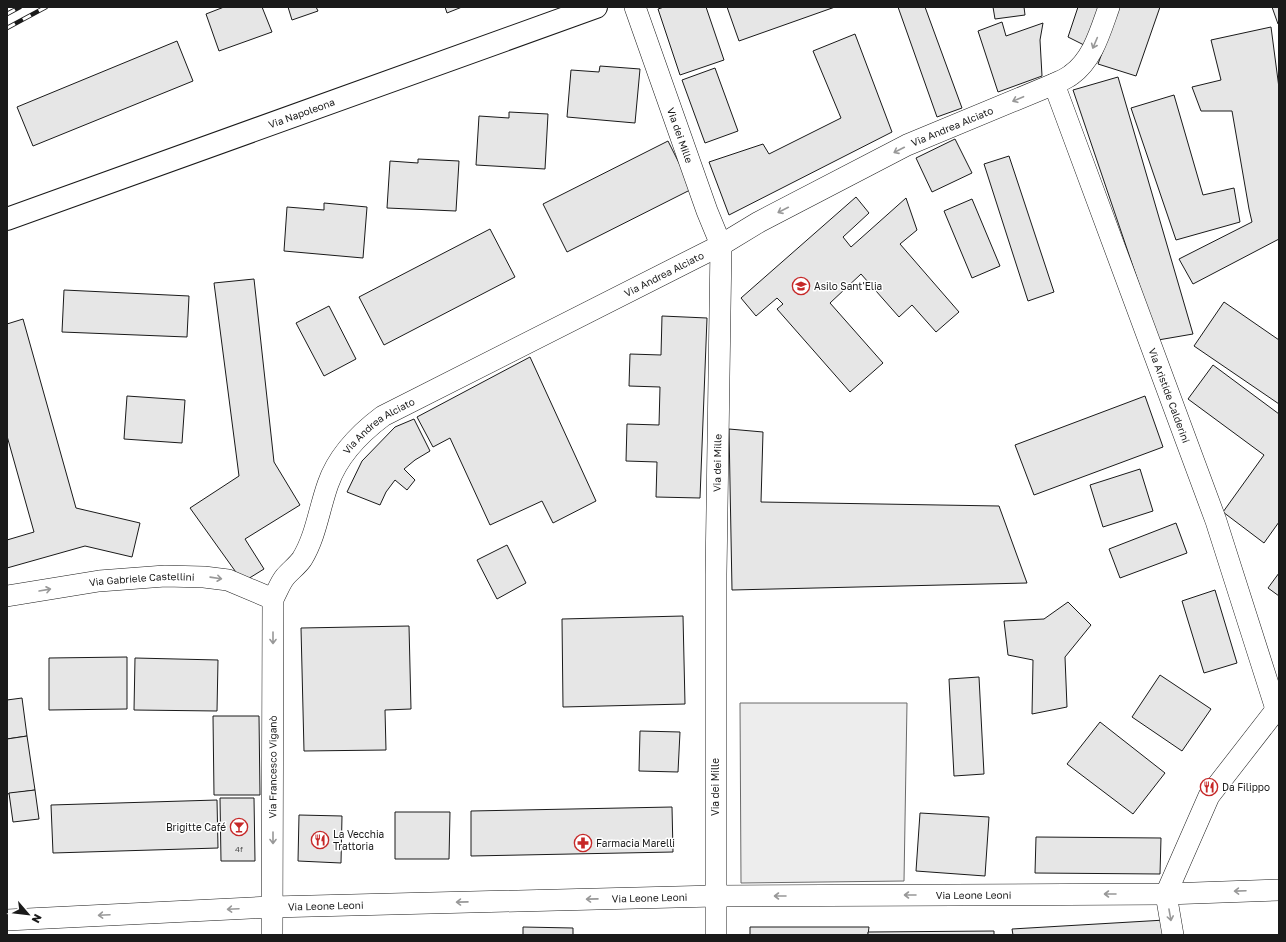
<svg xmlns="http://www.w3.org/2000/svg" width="1286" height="942" viewBox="0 0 1286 942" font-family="'Golos Text',sans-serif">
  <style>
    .green { fill: #ededed; stroke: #6a6a6a }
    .building { fill: #e6e6e6; stroke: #1a1a1a }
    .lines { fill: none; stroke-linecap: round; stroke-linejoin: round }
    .street-casing { stroke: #1a1a1a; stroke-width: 22 }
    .primary-casing { stroke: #1a1a1a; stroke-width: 24 }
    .street { stroke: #fff; stroke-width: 21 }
    .primary { stroke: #fff; stroke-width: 22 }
    .rail-casing { stroke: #1a1a1a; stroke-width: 4.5 }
    .rail { stroke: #fff; stroke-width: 3; stroke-dasharray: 9; stroke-linecap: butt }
    .oneway { stroke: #989898 }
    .labels { text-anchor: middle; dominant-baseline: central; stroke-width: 3; stroke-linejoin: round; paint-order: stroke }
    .number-label { font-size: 8px; fill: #4d4d4d }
    .street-label { font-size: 10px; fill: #1a1a1a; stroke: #fff }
    .poi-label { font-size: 10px; fill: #1a1a1a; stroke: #fff; text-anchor: start }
  </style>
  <rect width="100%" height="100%" fill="#fff"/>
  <path class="green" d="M740,703H907L904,881L741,883Z"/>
  <g class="building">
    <path d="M224,7H262L272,32L219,51L206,14Z"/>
    <path d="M288,7H316L318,11L292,20Z"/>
    <path d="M445,7H462L447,13Z"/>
    <path d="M664,7H706L724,60L680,75L658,9Z"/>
    <path d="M727,7H835L739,41Z"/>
    <path d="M898,7H925L962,108L937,117Z"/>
    <path d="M993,7H1024L1025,15L995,19Z"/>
    <path d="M1078,7H1100L1086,46L1068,37Z"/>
    <path d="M1119,7H1160L1136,76L1098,64Z"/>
    <path d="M1272,7H1279V24H1278Z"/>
    <path d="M1002,22L1006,36L1043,23L1040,40L1042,76L998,92L978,31Z"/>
    <path d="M1271,27L1279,88V239L1193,284L1179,259L1252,222L1249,209L1232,111H1201L1192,87L1221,80L1211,40Z"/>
    <path d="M855,34L892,132L729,215L709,162L763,144L769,154L841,118L813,51Z"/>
    <path d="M177,41L193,81L33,146L17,107Z"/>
    <path d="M600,66L640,69L635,123L567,117L571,70L599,72Z"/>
    <path d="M715,68L738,131L705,143L682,80Z"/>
    <path d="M1118,77L1193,334L1158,340L1073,90Z"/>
    <path d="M1174,95L1203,195L1234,188L1240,222L1176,240L1131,108Z"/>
    <path d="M509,112L548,114L545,169L476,165L479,116L509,118Z"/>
    <path d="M955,139L972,173L932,192L916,158Z"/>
    <path d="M668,141L692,189L567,252L543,204Z"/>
    <path d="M1009,156L1054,292L1028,301L984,164Z"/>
    <path d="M418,159L459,161L456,211L387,208L390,161L418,163Z"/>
    <path d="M856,197L869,213L843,237L851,247L906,198L917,230L900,244L959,312L936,332L912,305L899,317L861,274L830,303L883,363L850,392L777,309L783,304L777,298L756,316L741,298Z"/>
    <path d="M972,199L1000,266L972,278L944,211Z"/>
    <path d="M324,203L367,207L363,258L284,251L287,207L324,210Z"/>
    <path d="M490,229L515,277L384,345L359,297Z"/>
    <path d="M254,279L274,462L300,505L245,539L264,569L243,582L190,508L239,476L214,283Z"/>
    <path d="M64,290L189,296L187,337L62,332Z"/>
    <path d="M1224,302L1279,340V404L1194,346Z"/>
    <path d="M329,306L356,359L324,376L296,323Z"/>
    <path d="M662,316L707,318L700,498L656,497L657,462L626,461L627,424L659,425L660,387L629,386L630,354L661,355Z"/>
    <path d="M23,319L76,508L140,523L132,557L85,546L7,568V540L34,532L7,436V324Z"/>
    <path d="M530,357L596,501L553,523L542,501L490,525L450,438L433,447L417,417Z"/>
    <path d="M1213,365L1279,414V522L1264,543L1223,512L1264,455L1188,399Z"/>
    <path d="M127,396L185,400L182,443L124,439Z"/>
    <path d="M1145,396L1163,447L1034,495L1015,445Z"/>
    <path d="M414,419L430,451L415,460L404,469L415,480L407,490L395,480L386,492L380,505L347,492L362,461L395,427Z"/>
    <path d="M729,429L763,432L761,502L999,506L1027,583L732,590Z"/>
    <path d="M1140,469L1153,511L1103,527L1090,485Z"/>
    <path d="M1176,523L1187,553L1120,578L1109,549Z"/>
    <path d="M507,545L526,583L497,599L477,560Z"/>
    <path d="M1279,573V596L1268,588Z"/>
    <path d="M1215,590L1237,663L1204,673L1182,601Z"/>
    <path d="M1068,602L1091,625L1065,657L1067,707L1032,714L1033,660L1008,655L1004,621L1044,619Z"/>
    <path d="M683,616L685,704L563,707L562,619Z"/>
    <path d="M409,626L411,709L385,710L386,750L304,751L301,628Z"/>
    <path d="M127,657V709L49,710V658Z"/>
    <path d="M135,658L218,660L217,711L134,710Z"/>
    <path d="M1160,675L1211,709L1182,751L1132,717Z"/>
    <path d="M979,677L984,774L954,776L949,679Z"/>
    <path d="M22,698L27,736L7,739V700Z"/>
    <path d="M213,716H259L260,795H214Z"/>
    <path d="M1100,722L1165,773L1133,814L1067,764Z"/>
    <path d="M640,731L680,732L678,772L639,771Z"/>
    <path d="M27,736L35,790L7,794V739Z"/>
    <path d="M35,790L39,819L13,822L9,793Z"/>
    <path d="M220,798H254L255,861H221Z"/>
    <path d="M217,800L218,848L53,853L51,805Z"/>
    <path d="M672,807L673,852L471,856V811Z"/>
    <path d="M395,812H450L449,859H395Z"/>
    <path d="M920,813L989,817L985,876L916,871Z"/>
    <path d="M299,815L342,816L341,863L298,861Z"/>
    <path d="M1036,837L1161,838L1160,874L1035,873Z"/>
    <path d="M1165,920L1166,935H1013L1012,929Z"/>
    <path d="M523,927L573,928V935H523Z"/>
    <path d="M750,927H869L868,935H750Z"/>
    <path d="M994,931V935H868V932Z"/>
  </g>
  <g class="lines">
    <defs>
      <g id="street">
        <path id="s1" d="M635,7L707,211L721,245L716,574V935"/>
        <path id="s2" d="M1054,84L1216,521L1276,709"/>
        <path id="s3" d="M7,596L99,581L165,576L204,577L228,580L273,599"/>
        <path id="s4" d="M7,920L272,907L715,896L1166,894L1279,890"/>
        <path id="s5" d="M272,935L273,599C277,592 280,583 285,577C290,571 297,566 302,559C316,536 319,509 328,484C338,455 359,434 383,416L721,245L759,222L907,145L1054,84C1060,81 1066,79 1071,75C1093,59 1100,32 1109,7"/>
        <path d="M1173,935L1166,894L1209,796L1279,706"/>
      </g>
      <g id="primary">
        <path id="s6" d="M7,219L596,7"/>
      </g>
    </defs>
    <use href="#street" class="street-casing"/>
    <use href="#primary" class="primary-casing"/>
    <use href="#street" class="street"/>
    <use href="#primary" class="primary"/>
    <defs>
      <g id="rail">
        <path d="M7,14L20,7"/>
        <path d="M7,28L46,7"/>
      </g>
    </defs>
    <use href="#rail" class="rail-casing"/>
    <use href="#rail" class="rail"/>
  </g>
  <defs><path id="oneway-shaft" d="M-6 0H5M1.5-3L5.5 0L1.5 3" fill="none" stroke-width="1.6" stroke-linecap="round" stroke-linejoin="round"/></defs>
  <g class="oneway">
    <use href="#oneway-shaft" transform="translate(1095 43) rotate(113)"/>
    <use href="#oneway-shaft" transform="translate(1018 99) rotate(157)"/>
    <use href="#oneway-shaft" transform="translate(899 150) rotate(153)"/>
    <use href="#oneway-shaft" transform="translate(783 210) rotate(153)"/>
    <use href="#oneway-shaft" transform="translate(216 578) rotate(8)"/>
    <use href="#oneway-shaft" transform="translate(45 590) rotate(-10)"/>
    <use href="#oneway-shaft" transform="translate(273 638) rotate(90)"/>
    <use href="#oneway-shaft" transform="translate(273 838) rotate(90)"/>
    <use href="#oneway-shaft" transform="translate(1240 891) rotate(178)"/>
    <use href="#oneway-shaft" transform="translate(1110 894) rotate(180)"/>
    <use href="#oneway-shaft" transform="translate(910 895) rotate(180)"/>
    <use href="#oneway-shaft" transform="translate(780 896) rotate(180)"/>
    <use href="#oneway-shaft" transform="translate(592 899) rotate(179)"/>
    <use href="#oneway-shaft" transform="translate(462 902) rotate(179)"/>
    <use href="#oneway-shaft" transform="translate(233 909) rotate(177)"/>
    <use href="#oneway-shaft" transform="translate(104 915) rotate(177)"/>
    <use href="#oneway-shaft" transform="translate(1170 915) rotate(80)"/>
  </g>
  <defs>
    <symbol id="school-ring" viewBox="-11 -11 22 22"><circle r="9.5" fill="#fff" stroke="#c62828" stroke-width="1.5"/><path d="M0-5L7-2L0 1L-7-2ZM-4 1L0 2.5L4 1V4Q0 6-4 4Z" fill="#c62828"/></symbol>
    <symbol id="restaurant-ring" viewBox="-11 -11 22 22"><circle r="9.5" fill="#fff" stroke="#c62828" stroke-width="1.5"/><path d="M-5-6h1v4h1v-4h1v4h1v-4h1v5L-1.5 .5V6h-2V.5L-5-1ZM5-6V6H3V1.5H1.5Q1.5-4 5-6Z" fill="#c62828"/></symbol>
    <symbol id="bar-ring" viewBox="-11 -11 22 22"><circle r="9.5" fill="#fff" stroke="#c62828" stroke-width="1.5"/><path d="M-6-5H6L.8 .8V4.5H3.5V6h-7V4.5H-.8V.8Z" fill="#c62828"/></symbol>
    <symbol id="pharmacy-ring" viewBox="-11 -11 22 22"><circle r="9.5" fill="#fff" stroke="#c62828" stroke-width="1.5"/><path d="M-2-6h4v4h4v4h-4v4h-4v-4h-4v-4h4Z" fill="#c62828"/></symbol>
  </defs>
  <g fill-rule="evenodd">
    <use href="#school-ring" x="791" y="276" width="20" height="20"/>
    <use href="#restaurant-ring" x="1199" y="777" width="20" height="20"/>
    <use href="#bar-ring" x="229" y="817" width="20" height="20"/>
    <use href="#restaurant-ring" x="310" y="830" width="20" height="20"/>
    <use href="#pharmacy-ring" x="573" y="833" width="20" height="20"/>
  </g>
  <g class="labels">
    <g class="number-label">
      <text x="239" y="849">4f</text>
    </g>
    <g class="street-label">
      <text stroke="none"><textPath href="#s6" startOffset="313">Via Napoleona</textPath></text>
      <text stroke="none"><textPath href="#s5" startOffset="1193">Via Andrea Alciato</textPath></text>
      <text stroke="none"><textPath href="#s1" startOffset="136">Via dei Mille</textPath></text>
      <text stroke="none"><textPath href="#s5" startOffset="869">Via Andrea Alciato</textPath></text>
      <text stroke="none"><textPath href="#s2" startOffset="332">Via Aristide Calderini</textPath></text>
      <text stroke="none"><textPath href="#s5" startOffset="545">Via Andrea Alciato</textPath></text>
      <text transform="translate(717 463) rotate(-89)">Via dei Mille</text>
      <text stroke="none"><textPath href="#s3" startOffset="136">Via Gabriele Castellini</textPath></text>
      <text stroke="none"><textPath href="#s5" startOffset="168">Via Francesco Viganò</textPath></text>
      <text transform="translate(715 787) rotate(-90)">Via dei Mille</text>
      <text stroke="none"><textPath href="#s4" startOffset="967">Via Leone Leoni</textPath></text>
      <text stroke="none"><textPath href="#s4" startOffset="643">Via Leone Leoni</textPath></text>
      <text stroke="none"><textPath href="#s4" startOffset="319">Via Leone Leoni</textPath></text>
    </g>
    <g class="poi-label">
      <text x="814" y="286">Asilo Sant'Elia</text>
      <text x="1222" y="787">Da Filippo</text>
      <text x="226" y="827" text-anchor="end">Brigitte Café</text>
      <text x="333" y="834">La Vecchia<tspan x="333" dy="12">Trattoria</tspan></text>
      <text x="596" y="843">Farmacia Marelli</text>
    </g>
  </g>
  <rect width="1286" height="942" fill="none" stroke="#1a1a1a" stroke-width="16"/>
  <g transform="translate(28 914) rotate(118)" stroke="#ffffff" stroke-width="3" paint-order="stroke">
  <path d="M0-3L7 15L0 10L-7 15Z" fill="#1a1a1a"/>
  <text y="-6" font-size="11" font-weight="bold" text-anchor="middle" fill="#1a1a1a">N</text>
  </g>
</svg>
